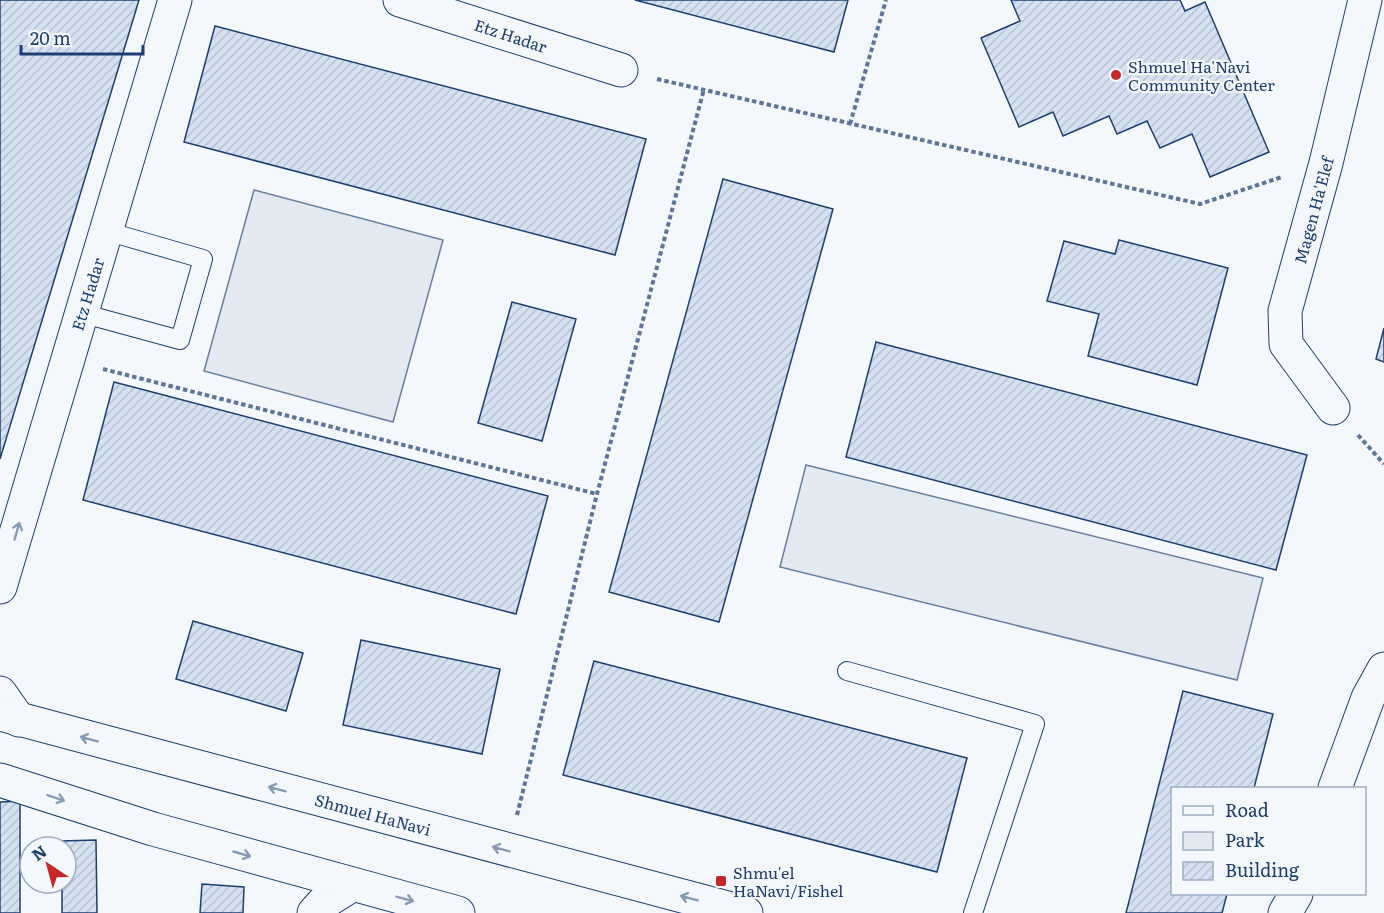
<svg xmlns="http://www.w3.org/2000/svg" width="1384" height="913" viewBox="0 0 1384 913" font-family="Literata,serif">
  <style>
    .green { fill: #e3e9f0; stroke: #687fa3; stroke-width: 1.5 }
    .building { fill: url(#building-hatch); stroke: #1d3f73; stroke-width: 1.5 }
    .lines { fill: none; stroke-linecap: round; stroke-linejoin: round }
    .lane-casing { stroke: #1d3f73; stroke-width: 20 }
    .street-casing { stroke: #1d3f73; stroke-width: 35 }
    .secondary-casing { stroke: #1d3f73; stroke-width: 35 }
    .path { stroke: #5e769c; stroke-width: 4; stroke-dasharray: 4.5 3; stroke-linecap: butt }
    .lane { stroke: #f4f7fb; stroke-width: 18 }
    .street { stroke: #f4f7fb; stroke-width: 33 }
    .secondary { stroke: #f4f7fb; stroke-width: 33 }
    .oneway { stroke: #889bb7 }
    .poi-dot { fill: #c62828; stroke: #f4f7fb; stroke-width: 2 }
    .labels { text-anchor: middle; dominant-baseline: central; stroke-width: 4.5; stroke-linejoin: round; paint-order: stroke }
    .street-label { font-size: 16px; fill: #1d3f73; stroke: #f4f7fb }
    .poi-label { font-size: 16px; fill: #1d3f73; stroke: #f4f7fb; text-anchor: start }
  </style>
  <defs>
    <pattern id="building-hatch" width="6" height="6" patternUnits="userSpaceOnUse" patternTransform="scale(1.5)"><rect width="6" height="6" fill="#d5e0f0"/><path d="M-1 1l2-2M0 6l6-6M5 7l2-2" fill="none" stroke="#b6c1d1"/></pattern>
  </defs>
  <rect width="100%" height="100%" fill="#f4f7fb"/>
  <g class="green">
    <path d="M254,190L443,240L393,422L204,371Z"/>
    <path d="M806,465L1263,578L1237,680L780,567Z"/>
  </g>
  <g class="building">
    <path d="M0,0H139L0,459Z"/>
    <path d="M635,0H848L834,52Z"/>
    <path d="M1011,0H1180L1185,11L1205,2L1269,152L1210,177L1192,134L1160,148L1147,121L1117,134L1109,116L1063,136L1053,112L1019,127L981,38L1020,21Z"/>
    <path d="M215,26L646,139L615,255L184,142Z"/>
    <path d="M723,179L833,209L719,622L609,592Z"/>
    <path d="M1119,240L1228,268L1197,385L1088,356L1099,314L1047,301L1064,241L1115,254Z"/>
    <path d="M512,302L576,319L542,441L478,423Z"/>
    <path d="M1384,328V362L1376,359Z"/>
    <path d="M876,342L1307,455L1276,570L846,457Z"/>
    <path d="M114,382L548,496L516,614L83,500Z"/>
    <path d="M193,621L303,653L286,711L176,679Z"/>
    <path d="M361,640L500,669L482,754L343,725Z"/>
    <path d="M594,661L967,758L937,872L563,775Z"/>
    <path d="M1183,691L1273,714L1254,788H1172V894H1227L1222,913H1126Z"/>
    <path d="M20,801V913H0V802Z"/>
    <path d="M96,840L97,913H62V883H66V847H61V841Z"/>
    <path d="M202,884L244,887L243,913H200Z"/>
  </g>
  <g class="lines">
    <defs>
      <g id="lane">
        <path d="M81,313L180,340L203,259L106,231"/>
        <path d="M847,671L1035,724L973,913"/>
      </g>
      <g id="street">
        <path d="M400,0L621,70"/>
        <path d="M1333,408L1286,344L1285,311L1326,163L1365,0"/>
        <path d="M0,587L175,0"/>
        <path d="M0,693L19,720"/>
        <path d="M314,913L323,903L352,885"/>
      </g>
      <g id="secondary">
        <path d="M0,714L746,913"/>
        <path d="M0,780L153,829L458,913"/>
        <path d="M1335,788L1368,698L1384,669"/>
        <path d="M1285,913L1296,894"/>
      </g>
    </defs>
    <use href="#lane" class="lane-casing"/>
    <use href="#street" class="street-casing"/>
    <use href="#secondary" class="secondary-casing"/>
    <g class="path">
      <path d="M657,79L1200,204L1282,177"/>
      <path d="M850,124L886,0"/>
      <path d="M103,369L597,494"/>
      <path d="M1358,435L1384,464"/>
      <path d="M517,815L597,494L704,89"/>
    </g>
    <use href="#lane" class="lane"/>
    <use href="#street" class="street"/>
    <use href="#secondary" class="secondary"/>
  </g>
  <defs><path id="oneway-shaft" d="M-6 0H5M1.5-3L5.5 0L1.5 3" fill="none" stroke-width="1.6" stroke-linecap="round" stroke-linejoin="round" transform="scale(1.5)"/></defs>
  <g class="oneway">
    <use href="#oneway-shaft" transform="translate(17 531) rotate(-74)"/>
    <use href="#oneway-shaft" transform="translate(89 739) rotate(-165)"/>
    <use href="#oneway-shaft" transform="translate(277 789) rotate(-165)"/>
    <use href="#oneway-shaft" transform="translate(56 798) rotate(18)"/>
    <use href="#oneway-shaft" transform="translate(501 849) rotate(-165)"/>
    <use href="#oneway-shaft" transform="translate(242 854) rotate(16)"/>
    <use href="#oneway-shaft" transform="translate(689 898) rotate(-165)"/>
    <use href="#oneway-shaft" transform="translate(405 899) rotate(15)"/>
  </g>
  <g class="poi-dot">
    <circle cx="1116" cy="75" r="6"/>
    <rect x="715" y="875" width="12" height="12" rx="3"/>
  </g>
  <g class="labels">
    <g class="street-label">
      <text transform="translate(511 35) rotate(18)">Etz Hadar</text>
      <text transform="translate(1313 210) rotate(-75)">Magen Ha'Elef</text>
      <text transform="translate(87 294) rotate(-73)">Etz Hadar</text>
      <text transform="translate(373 814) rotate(15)">Shmuel HaNavi</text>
    </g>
    <g class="poi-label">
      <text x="1128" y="66">Shmuel Ha'Navi<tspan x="1128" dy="18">Community Center</tspan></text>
      <text x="733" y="872">Shmu'el<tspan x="733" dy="18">HaNavi/Fishel</tspan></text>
    </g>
  </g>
  <rect x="1171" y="787" width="195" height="108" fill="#f4f7fb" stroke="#9eadc5" stroke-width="1.5"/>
  <rect x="1183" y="806" width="30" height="9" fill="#f4f7fb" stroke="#9eadc5" stroke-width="1.5"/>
  <text x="1225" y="817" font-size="18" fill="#1d3f73">Road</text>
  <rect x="1183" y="832" width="30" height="18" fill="#e3e9f0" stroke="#9eadc5" stroke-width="1.5"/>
  <text x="1225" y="847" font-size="18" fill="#1d3f73">Park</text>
  <rect x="1183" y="862" width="30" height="18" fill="url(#building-hatch)" stroke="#9eadc5" stroke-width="1.5"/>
  <text x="1225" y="877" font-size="18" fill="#1d3f73">Building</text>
  <g transform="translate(48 865) rotate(324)"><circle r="28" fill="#f4f7fb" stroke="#9eadc5" stroke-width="1.5"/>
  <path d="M0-4.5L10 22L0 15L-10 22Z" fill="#c62828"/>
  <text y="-9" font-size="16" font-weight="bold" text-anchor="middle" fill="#1d3f73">N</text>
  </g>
  <path d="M21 45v9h122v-9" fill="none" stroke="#1d3f73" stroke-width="3"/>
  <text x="30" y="45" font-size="18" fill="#1d3f73" stroke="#f4f7fb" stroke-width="4.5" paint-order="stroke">20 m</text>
</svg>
